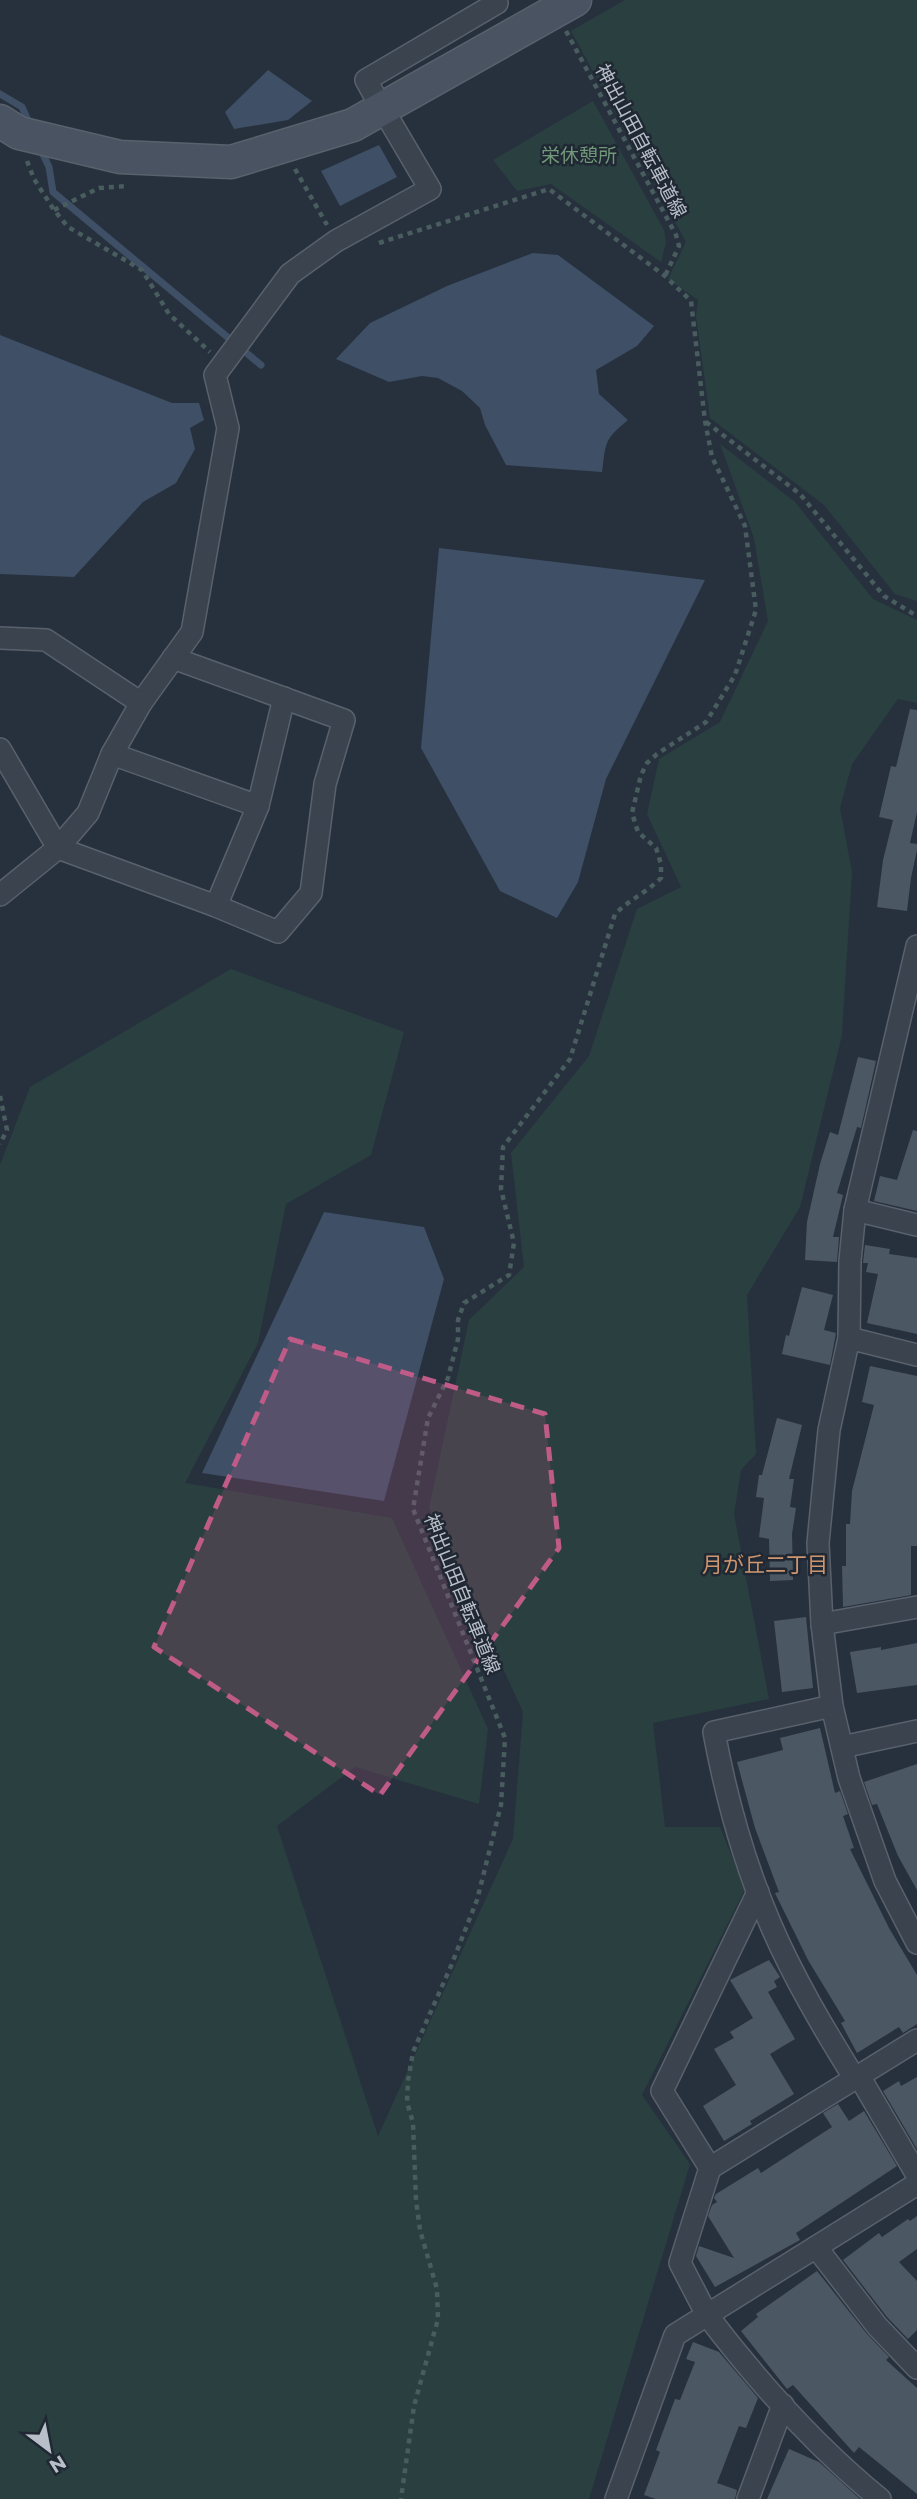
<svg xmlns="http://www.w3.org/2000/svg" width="917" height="2499" viewBox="0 0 917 2499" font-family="Montserrat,'Noto Sans JP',sans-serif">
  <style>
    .green { fill: #2a3f40 }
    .water { fill: #3e4f66 }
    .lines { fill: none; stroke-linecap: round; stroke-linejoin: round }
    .stream { stroke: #3e4f66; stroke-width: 7 }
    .building { fill: #4c5764 }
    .street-casing { stroke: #59616c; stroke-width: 24 }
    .secondary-casing { stroke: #59616c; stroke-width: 35 }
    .path { stroke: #495c5e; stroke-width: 4.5; stroke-dasharray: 5 5; stroke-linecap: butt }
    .street { stroke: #3b434e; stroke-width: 21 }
    .secondary { stroke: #495361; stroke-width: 32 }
    .marked { fill: #be5b87; fill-opacity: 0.2; stroke: #be5b87; stroke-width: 5; stroke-dasharray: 14 9; stroke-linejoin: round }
    .labels { text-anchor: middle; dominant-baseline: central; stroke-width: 5; stroke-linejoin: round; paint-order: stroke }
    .street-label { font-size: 19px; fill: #b8bfc9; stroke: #202834 }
    .park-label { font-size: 19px; fill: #709879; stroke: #202834 }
    .neighbourhood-label { font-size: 21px; fill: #ce966e; stroke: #202834 }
  </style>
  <rect width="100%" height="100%" fill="#27313e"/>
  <g class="green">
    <path d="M625,0H917V601L895,594L824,505L710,418L696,316L698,300L668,279L686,242L571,31Z"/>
    <path d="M593,101L664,230L666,243L661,262L551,184L517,191L493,160Z"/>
    <path d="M720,444L795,502L873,599L917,620V703L898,699L852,764L840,808L852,872L842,1035L800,1207L747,1295L756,1454L741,1470L734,1514L769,1699L653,1723L665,1827H720L745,1889L642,2095L690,2164L589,2499H0V1165L30,1087L231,969L404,1032L371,1155L286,1204L258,1343L185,1483L392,1518L488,1729L479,1804L355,1767L277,1826L378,2136L513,1839L523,1712L429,1508L469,1320L524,1267L511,1153L589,1056L637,909L681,887L647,814L659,759L720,722L768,621L754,538Z"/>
  </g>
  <g class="water">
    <path d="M268,70L312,101L288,120L234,129L225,112Z"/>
    <path d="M379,145L397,177L340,206L321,171Z"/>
    <path d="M533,253L558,255L654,326L637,346L596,370L599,394L628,420C604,440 606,441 602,472L506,465L485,425L480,408L462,391L438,378L422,376L389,382L336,359L370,323L447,286Z"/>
    <path d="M0,335L172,403H199L204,420L190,428L195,449L176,483L143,502L74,577L0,574Z"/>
    <path d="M439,548L705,580L606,779L578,882L557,918L500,891L421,748Z"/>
    <path d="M324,1212L424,1227L444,1279L384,1501L202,1473Z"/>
  </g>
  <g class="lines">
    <g class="stream">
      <path d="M0,94L22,107L30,125"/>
      <path d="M40,148L49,167L53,192L261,365"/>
    </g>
  </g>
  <g class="building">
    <path d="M910,709L917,710V812L910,843L917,844V850L911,878L907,911L877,907L883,860L893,820L879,817L891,766L896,767Z"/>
    <path d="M858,1057L876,1061L861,1128L857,1127L837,1193L843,1195L833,1237H839L837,1262L805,1260L807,1222L820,1164L830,1132L838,1135Z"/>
    <path d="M913,1130L917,1131V1211L874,1201L880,1176L897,1180Z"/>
    <path d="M865,1245L890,1249L889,1254L917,1258V1334L867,1323L878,1274L866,1272L868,1263H863Z"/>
    <path d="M802,1287L833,1295L824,1330L836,1333L830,1365L782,1354L786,1335L789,1336Z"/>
    <path d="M870,1366L917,1376V1546H911V1595L843,1607L842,1566H846V1524H850L852,1491L874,1405L862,1402Z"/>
    <path d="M777,1418L802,1425L789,1479H794L790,1507L796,1508L792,1534L793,1580L770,1581L769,1539L759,1537L764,1498L756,1497L759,1475H762Z"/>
    <path d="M806,1617L813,1688L782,1692L774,1621Z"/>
    <path d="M917,1643V1685L857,1693L850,1652L881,1647V1650Z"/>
    <path d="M820,1728L835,1793L840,1791L848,1814L843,1816L854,1848L850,1849L889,1928L917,1975V2024L903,2033L899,2027L857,2053L841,2023L845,2021L808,1960L775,1893L779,1892L755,1828L737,1762L783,1750L780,1738Z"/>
    <path d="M917,1764V1890L898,1856L877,1804L872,1805L864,1782Z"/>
    <path d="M769,1960L780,1977L774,1981L777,1987L768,1992L795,2039L770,2054L794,2094L750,2121L752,2124L724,2141L703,2106L736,2085L714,2049L734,2038L730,2032L753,2018L730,1980Z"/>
    <path d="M917,2077V2149L883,2091L899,2081L901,2086Z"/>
    <path d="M838,2104L849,2121L864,2111L897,2166L796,2233L800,2240L715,2287L696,2256L699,2246L734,2258L708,2216L712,2205L717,2202L714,2198L716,2194L758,2168L761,2173L832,2127L823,2113Z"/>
    <path d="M917,2216V2249L899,2262L917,2281V2330L908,2339L887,2317L843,2260L879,2233L882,2237L908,2219L910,2221Z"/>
    <path d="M817,2271L867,2334L889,2357L886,2360L917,2388V2494L859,2447L854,2453L793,2385L787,2389L741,2331L758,2317L756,2314Z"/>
    <path d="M693,2342L719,2352L758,2398L746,2428L739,2426L717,2483L737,2490L735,2499H656L644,2495L660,2452L656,2450L675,2399L680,2400L695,2362L686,2359Z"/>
    <path d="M789,2449L819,2462L860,2499H767Z"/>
  </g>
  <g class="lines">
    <defs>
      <g id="street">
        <path d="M382,109L366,80L497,3L495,0"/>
        <path d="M0,638L46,640L141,703"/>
        <path d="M0,749L58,848L216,906L278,932L311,893L325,784L344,720L173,658"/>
        <path d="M112,754L258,806"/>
        <path d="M0,895L58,848L88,813L112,754L141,703L192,632L228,428L215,375L290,274L336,241L430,189L387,116"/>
        <path d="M216,906L258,806L284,698"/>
        <path d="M917,946L855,1210L850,1261L849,1338L829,1430L818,1543L822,1624L832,1706L849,1778L885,1881L917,1943"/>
        <path d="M855,1210L917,1225"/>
        <path d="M849,1338L917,1355"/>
        <path d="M822,1624L917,1607"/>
        <path d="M832,1706L714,1732C726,1797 744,1862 770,1923C793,1977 824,2029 855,2079"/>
        <path d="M842,1747L917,1731"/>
        <path d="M859,2076L917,2175"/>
        <path d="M710,2168L662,2091L758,1892"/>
        <path d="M816,2247L877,2326L917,2368"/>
        <path d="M616,2499L675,2335L707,2315L680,2263L710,2168L917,2040"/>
        <path d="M748,2499L783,2405"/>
        <path d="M880,2499C815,2446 758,2382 707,2315L917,2184"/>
      </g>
      <path id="secondary" d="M0,121L19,133L120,157L231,162L353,125L575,0"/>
    </defs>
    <use href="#street" class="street-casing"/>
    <use href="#secondary" class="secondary-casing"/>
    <g class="path">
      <path d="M566,31L676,235L679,246L665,276"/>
      <path d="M27,161L34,179L54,210L68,227L142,270L169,314L210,352"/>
      <path d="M295,169L327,225"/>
      <path d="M54,210L99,188L128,186"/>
      <path d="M379,243L549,189L665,276L691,301L705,421L712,457L745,526L756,610L735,675L706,722L657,754L647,763L641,775L632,813L638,832L656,848L661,864V878C647,892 629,900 615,914L570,1059L503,1147L501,1189L514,1243L509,1275L464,1303L458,1320V1339L448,1378L428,1418L413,1509L505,1738L501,1805L477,1900L451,1966L413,2052L408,2081L407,2102L413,2123L416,2200L420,2230L437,2289L438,2319L414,2406L401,2499"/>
      <path d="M706,422L800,494L884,596L917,616"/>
      <path d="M0,1096L7,1130L0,1144"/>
    </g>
    <use href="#street" class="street"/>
    <use href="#secondary" class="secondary"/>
  </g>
  <path class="marked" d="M290,1339L545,1414L559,1548L380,1795L154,1647Z"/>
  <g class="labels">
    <g class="street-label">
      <text transform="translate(641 141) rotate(62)">神出山田自転車道線</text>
      <text transform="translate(462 1594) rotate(68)">神出山田自転車道線</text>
    </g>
    <g class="park-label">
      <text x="579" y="155">栄休憩所</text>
    </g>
    <g class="neighbourhood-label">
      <text x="765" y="1564">月が丘二丁目</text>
    </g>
  </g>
  <g transform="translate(49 2450) rotate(148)" stroke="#202834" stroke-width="5" paint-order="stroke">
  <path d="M0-5L12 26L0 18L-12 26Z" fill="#b8bfc9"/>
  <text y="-10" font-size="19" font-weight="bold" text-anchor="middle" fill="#b8bfc9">N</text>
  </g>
</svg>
